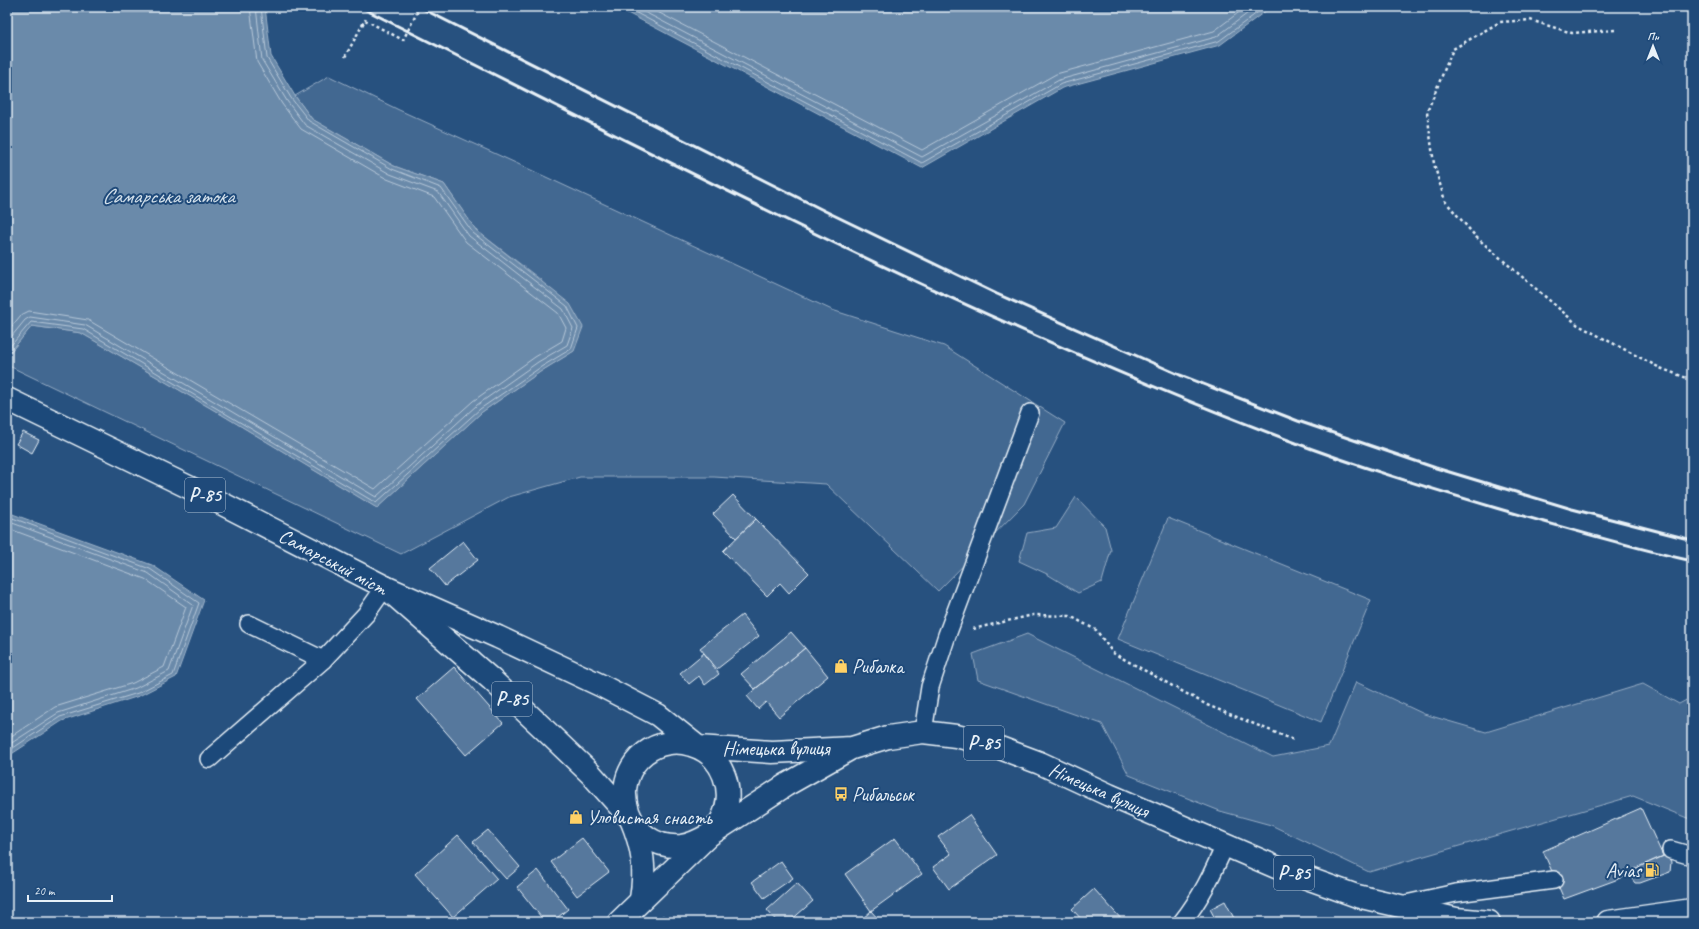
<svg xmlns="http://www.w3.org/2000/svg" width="1699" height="929" viewBox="0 0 1699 929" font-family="Caveat,sans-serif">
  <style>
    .green { fill: #436891; stroke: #96acc4 }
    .water { fill: #6b8aaa; stroke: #9db3c9 }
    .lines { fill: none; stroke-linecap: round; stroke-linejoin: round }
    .shore { stroke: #b6c8d9; stroke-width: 1 }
    .building { fill: #57789d; stroke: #e8f1f8 }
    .lane-casing { stroke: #e8f1f8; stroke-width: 20 }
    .secondary-casing { stroke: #e8f1f8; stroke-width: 25 }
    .primary-casing { stroke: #e8f1f8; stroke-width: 25 }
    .path { stroke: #e8f1f8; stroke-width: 2.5; stroke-dasharray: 3 3; stroke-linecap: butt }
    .lane { stroke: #1f4a7a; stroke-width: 17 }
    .secondary { stroke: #1f4a7a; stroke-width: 22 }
    .primary { stroke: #1f4a7a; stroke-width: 22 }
    .rail { stroke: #e8f1f8; stroke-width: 3 }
    .labels { text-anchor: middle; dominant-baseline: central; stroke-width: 4; stroke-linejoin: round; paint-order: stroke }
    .shield { fill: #1f4a7a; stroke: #acbfd2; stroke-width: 1 }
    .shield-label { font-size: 19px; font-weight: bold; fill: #e8f1f8 }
    .street-label { font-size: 20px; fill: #e8f1f8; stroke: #1f4a7a }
    .poi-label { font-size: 20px; fill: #e8f1f8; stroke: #1f4a7a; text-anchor: start }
    .water-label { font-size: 21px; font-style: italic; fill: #d5e2ec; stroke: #1f4a7a }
  </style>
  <rect width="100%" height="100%" fill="#27517f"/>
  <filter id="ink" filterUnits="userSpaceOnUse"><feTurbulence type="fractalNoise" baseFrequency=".025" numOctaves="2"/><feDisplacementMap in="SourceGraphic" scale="8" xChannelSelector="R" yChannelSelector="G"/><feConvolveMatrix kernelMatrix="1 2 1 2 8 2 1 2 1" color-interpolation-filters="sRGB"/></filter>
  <g filter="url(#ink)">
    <g class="green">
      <path d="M329,76L399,110L518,164L832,310L944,346L1065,423L1024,504L938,591L826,484L714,477H580L509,497L401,554L7,365V356L32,326L81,333L219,413L377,508L482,412L543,370L574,351L541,280L476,230L444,184L394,166L312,119L295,96Z"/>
      <path d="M1076,497L1105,527L1111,550L1102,582L1078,593L1047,574L1019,561L1027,533L1056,528Z"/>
      <path d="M1168,518L1371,600L1321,722L1118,639Z"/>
      <path d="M1027,634L1273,757L1329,746L1356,682L1424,714L1486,732L1643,684L1679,704L1692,697V820L1633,796L1369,872L1271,825L1220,811L1129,775L1102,724L978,680L973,654Z"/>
    </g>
    <g class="water">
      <path d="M7,7H265L271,56L295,96L312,119L394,166L444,184L476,230L570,304L583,327L574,351L543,370L482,412L377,508L219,413L81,333L32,326L7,356Z"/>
      <path d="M616,7H1271L1220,45L1062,88L922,168Z"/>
      <path d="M7,512L152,565L204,600L176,677L139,696L62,721L7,757Z"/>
    </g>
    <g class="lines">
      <g class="shore">
        <path d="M625,7L922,163L1061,84L1219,41L1265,7"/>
        <path d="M635,7L922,157L1059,80L1216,37L1256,7"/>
        <path d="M648,7L922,150L1056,74L1214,31L1246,7"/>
        <path d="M7,332L21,315L29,311L88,320L375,489L473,401L535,357L562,341L566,328L558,313L466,242L434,197L387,179L301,129L282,104L257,62L250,7"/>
        <path d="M7,342L25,320L30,317L85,325L376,497L477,405L538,362L567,345L573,328L563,309L469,236L438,192L390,174L305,125L287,101L262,60L256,7"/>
        <path d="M7,350L31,322L83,329L376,503L480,409L541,367L571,349L578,328L567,306L473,233L441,188L392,169L309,121L291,98L267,58L261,7"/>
        <path d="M7,516L150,569L199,603L173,675L138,693L60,717L7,752"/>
        <path d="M7,521L148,573L193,605L169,671L136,688L58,713L7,746"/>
        <path d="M7,528L145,579L186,607L164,667L133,683L55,707L7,739"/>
      </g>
    </g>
    <g class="building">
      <path d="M23,432L39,440L32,453L16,444Z"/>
      <path d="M733,495L756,519L736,538L713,514Z"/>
      <path d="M756,519L809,573L789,593L780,583L767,596L723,551Z"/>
      <path d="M463,541L478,560L445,586L430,568Z"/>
      <path d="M742,615L759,636L717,669L700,648Z"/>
      <path d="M791,632L805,648L755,689L741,674Z"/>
      <path d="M805,648L828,676L779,717L766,702L758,709L747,696Z"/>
      <path d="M704,653L719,674L705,685L699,676L689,684L680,673Z"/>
      <path d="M454,667L503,723L466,755L417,699Z"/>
      <path d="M1641,808L1663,856L1634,869L1632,874L1564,899L1543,851Z"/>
      <path d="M969,815L997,855L949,889L933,867L951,854L938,837Z"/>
      <path d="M488,830L520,867L506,879L473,842Z"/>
      <path d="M458,835L497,879L453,917L415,874Z"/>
      <path d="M582,838L609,872L577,896L551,862Z"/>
      <path d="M895,838L922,874L871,911L845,874Z"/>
      <path d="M1664,856L1669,858L1671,862L1670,872L1640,883H1635L1632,879L1634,869Z"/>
      <path d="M781,861L793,878L764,898L752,882Z"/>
      <path d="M538,870L568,909L552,922H545L517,887Z"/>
      <path d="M797,883L813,901L789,922H777L767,910Z"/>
      <path d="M1094,889L1124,922H1084L1072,909Z"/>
      <path d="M1225,901L1236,922H1217L1210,909Z"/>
      <path d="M871,911L881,922H863L861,920Z"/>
    </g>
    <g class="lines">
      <defs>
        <g id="lane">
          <path d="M249,624L323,660"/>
          <path d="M923,732L930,687L947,635L1030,413"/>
          <path d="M209,759L323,660L366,614L385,587"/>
          <path d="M1671,850L1692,856"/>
          <path d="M1401,905L1456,893L1554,880"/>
          <path d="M1182,922C1201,898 1213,873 1225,845"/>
        </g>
        <g id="secondary">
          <path d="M631,819C643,848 646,868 641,899"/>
          <path d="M619,922L707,837"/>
        </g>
        <g id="primary">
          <path d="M7,399L209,497L385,587L492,680L544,729L591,774L631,819"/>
          <path d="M385,587L498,637L600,685L658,715L698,747L772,752L852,748L888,737L923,732L956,736L992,745L1040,763L1109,795L1276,867L1357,896L1456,919L1489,922"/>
          <path d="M709,835C713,830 718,826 721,821C737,792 723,754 691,745C676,740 658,743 645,753C605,784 629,850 681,846C691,845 700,840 709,835L786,785L848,750"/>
          <path d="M1608,922L1692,910"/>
        </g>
      </defs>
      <use href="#lane" class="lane-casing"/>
      <use href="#secondary" class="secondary-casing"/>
      <use href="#primary" class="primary-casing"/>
      <g class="path">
        <path d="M1615,30L1572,33L1530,20L1500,22L1453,49L1427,112L1434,164L1445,201L1476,237L1578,325L1660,368L1692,380"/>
        <path d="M345,57L365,20L403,40L420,7"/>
        <path d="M973,629L1033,615L1070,616L1096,630L1113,653L1207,705L1294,740"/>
        <path d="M662,916L667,920"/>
      </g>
      <use href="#lane" class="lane"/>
      <use href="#secondary" class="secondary"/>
      <use href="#primary" class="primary"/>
      <g class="rail">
        <path d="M360,7C665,160 969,319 1288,440C1356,466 1426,487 1496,508C1561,527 1626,546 1692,561"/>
        <path d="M419,7L825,211L997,294L1180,375L1298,421L1436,468L1572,509L1692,540"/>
      </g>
    </g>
  </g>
  <defs>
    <symbol id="shop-bare" viewBox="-9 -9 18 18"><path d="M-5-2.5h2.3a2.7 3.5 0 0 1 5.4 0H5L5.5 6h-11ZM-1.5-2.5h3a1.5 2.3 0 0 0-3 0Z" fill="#ffd166" stroke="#1f4a7a" stroke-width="2.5" paint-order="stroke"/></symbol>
    <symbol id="bus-bare" viewBox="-9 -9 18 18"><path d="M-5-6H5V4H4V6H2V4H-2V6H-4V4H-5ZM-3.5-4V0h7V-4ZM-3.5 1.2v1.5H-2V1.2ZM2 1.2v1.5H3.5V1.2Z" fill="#ffd166" stroke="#1f4a7a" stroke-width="2.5" paint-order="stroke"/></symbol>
    <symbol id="fuel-bare" viewBox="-9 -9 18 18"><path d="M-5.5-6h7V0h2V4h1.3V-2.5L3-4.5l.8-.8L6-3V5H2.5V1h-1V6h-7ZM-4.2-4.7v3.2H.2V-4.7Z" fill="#ffd166" stroke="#1f4a7a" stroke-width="2.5" paint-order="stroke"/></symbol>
  </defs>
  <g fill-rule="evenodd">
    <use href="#shop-bare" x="831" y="656" width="20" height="20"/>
    <use href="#bus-bare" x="831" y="784" width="20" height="20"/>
    <use href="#shop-bare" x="566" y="807" width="20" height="20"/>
    <use href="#fuel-bare" x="1642" y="860" width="20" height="20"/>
  </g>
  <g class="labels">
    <g class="shield">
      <rect x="185" y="478" width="40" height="34" rx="3"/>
      <rect x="492" y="682" width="40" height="34" rx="3"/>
      <rect x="964" y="726" width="40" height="34" rx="3"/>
      <rect x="1274" y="856" width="40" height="34" rx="3"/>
    </g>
    <g class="shield-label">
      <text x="205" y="495">Р-85</text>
      <text x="512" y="699">Р-85</text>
      <text x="984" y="743">Р-85</text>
      <text x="1294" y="873">Р-85</text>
    </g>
    <g class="street-label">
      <text transform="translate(333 562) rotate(28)">Самарський міст</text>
      <text x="776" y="748">Німецька вулиця</text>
      <text transform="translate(1099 790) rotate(24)">Німецька вулиця</text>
    </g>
    <g class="poi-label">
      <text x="852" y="666">Рибалка</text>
      <text x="852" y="794">Рибальськ</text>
      <text x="587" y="817">Уловистая снасть</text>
      <text x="1641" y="870" text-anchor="end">Avias</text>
    </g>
    <g class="water-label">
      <text x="168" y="196">Самарська затока</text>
    </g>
  </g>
  <rect width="1699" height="929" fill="none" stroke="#1f4a7a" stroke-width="24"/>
  <rect x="12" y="12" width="1675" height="905" fill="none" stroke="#e8f1f8" stroke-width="1.5" filter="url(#ink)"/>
  <g transform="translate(1653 46)" stroke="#1f4a7a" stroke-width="3" paint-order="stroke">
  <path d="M0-3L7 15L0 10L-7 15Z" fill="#e8f1f8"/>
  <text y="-6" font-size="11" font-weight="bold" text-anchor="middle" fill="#e8f1f8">Пн</text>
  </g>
  <path d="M28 895v6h84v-6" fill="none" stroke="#e8f1f8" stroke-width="2"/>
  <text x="34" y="895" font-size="12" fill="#e8f1f8" stroke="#1f4a7a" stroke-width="3" paint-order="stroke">20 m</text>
</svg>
